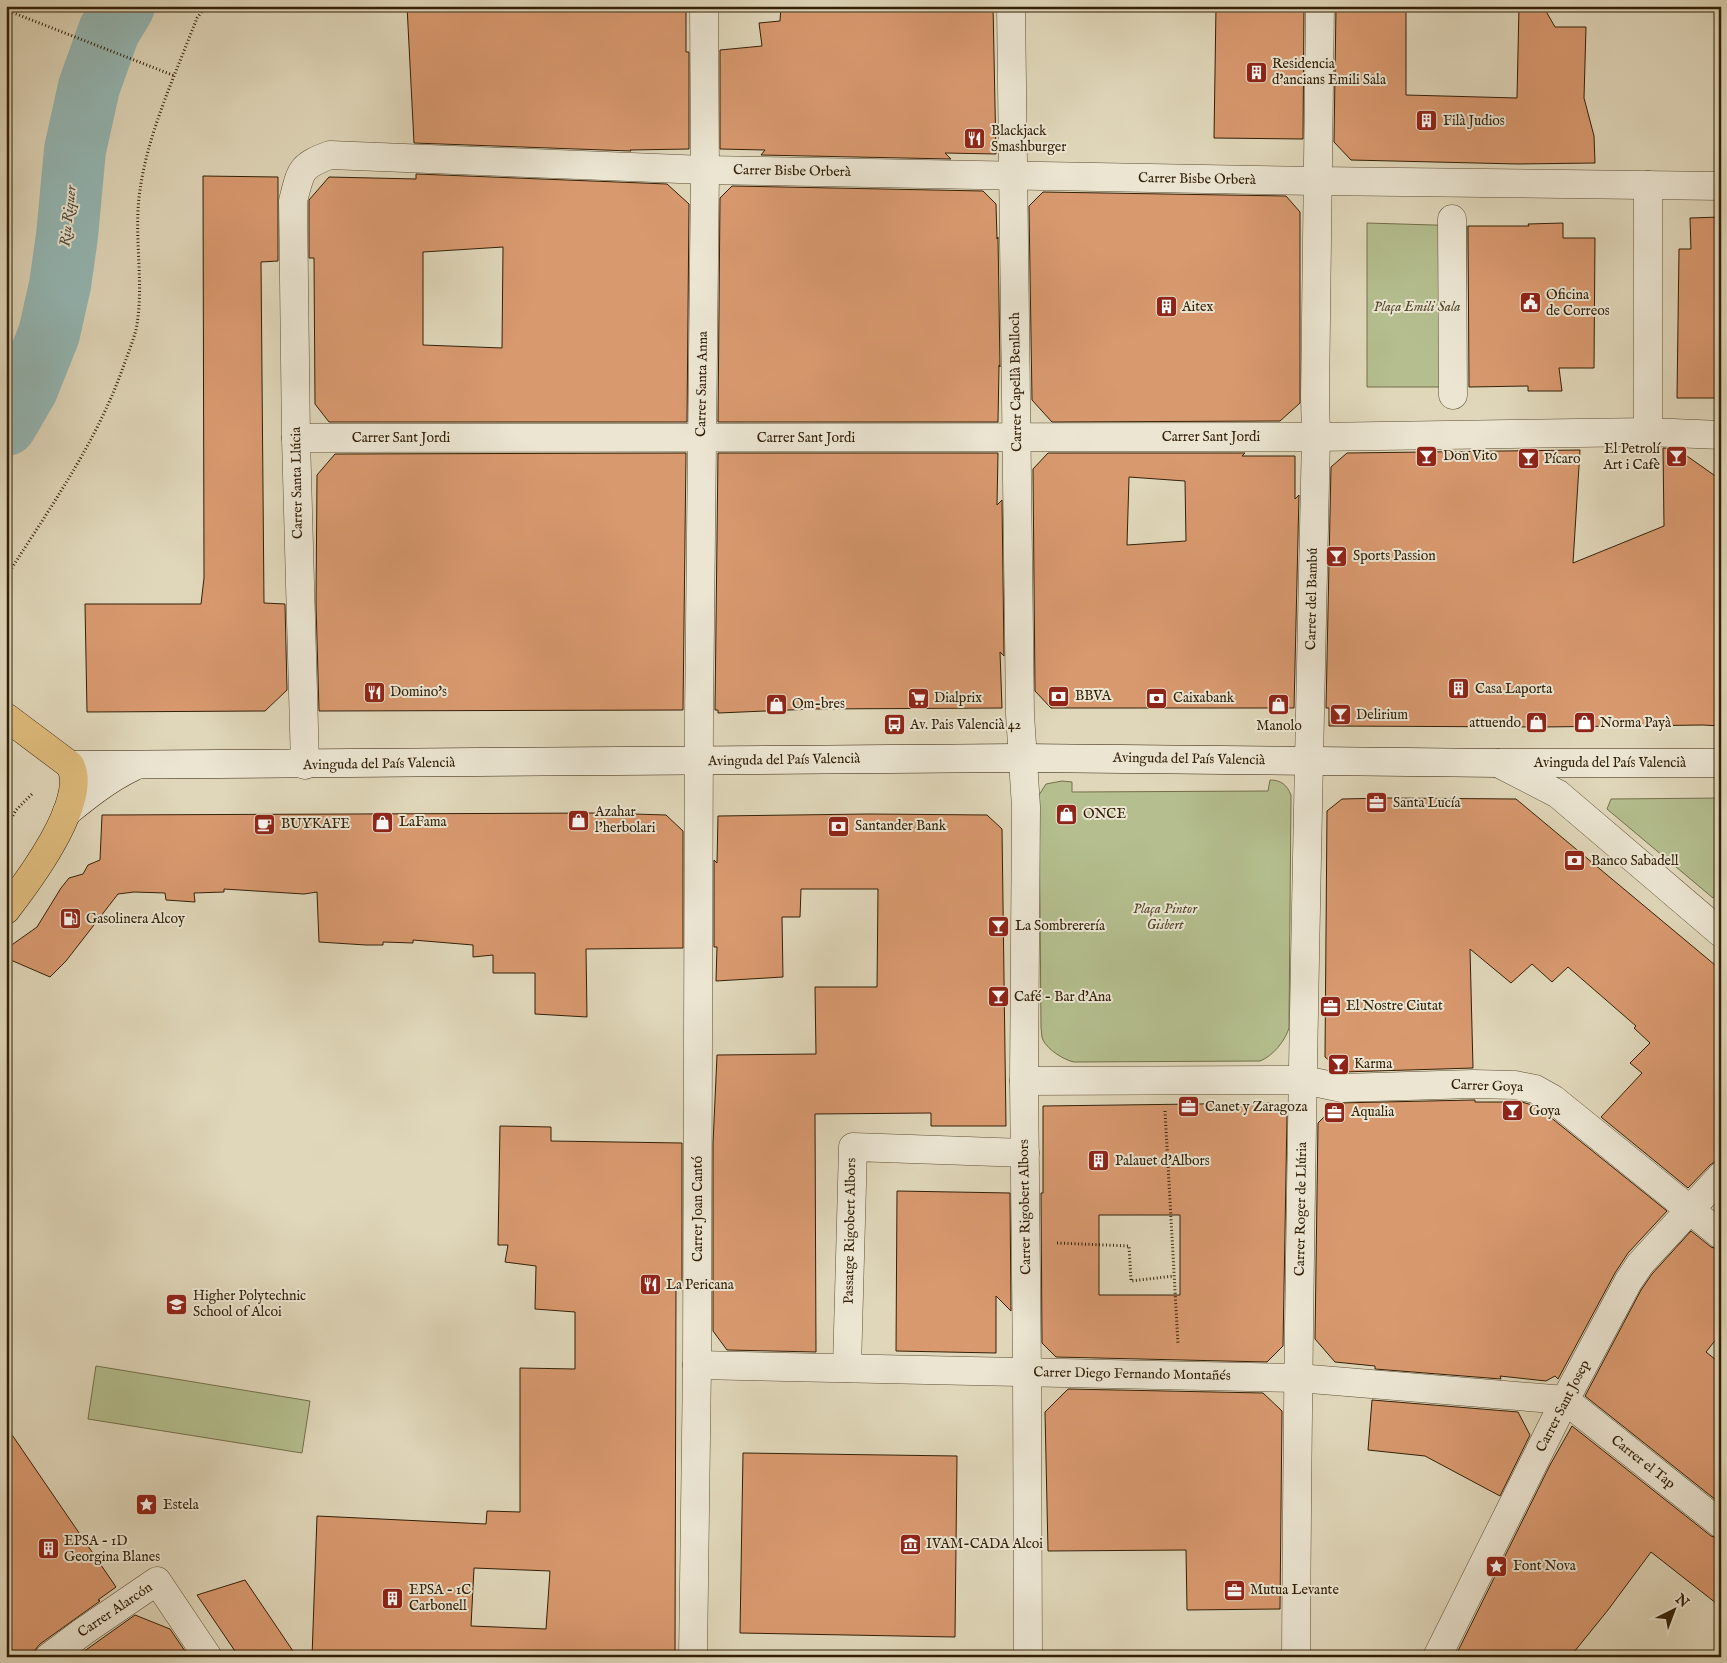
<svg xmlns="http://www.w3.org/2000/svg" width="1727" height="1663" viewBox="0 0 1727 1663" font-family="'IM FELL English',serif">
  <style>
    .green { fill: #b4be8e; stroke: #746f4a }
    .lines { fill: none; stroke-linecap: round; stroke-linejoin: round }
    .river { stroke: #94b8b5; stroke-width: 62 }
    .building { fill: #d9996f; stroke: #332007; fill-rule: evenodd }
    .street-casing { stroke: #5e4e34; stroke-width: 29 }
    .secondary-casing { stroke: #332007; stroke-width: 29 }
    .primary-casing { stroke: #332007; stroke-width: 29 }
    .path { stroke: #332007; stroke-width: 3; stroke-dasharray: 1 2.5; stroke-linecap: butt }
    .street { stroke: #ebe5d2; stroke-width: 28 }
    .secondary { stroke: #ebe5d2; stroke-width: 28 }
    .primary { stroke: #e0bc7d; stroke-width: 28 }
    .labels { text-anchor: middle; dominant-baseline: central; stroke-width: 4; stroke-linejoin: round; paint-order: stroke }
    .poi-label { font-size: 14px; fill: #332007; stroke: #ebe5d2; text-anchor: start }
    .street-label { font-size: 14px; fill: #332007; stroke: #ebe5d2 }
    .park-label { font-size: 14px; font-style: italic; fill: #534829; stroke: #ebe5d2 }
    .water-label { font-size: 15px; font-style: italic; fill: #504e3b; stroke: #ebe5d2 }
  </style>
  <rect width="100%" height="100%" fill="#e0d7ba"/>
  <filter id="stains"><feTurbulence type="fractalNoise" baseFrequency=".004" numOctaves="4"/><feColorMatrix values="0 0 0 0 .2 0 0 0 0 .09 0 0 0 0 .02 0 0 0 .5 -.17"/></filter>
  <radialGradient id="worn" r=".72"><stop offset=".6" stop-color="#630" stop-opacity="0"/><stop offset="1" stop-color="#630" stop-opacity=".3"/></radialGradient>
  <g class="green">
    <path d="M1367,223L1467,226L1466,387H1367Z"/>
    <path d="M1270,780C1281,780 1287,785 1291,795L1289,1028C1285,1041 1273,1056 1260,1061L1074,1062C1064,1060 1048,1050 1043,1040C1041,1036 1042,1032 1041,1028L1039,795L1046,784L1062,781L1072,782V792L1268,791Z"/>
    <path d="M1721,798V887L1713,898L1607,809L1611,799Z"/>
    <path d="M96,1366L310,1401L302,1453L88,1419Z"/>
  </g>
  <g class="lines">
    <path class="river" d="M6,425L27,389L49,334L60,285L67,236L75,150L89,87L109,31L124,6"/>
  </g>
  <g class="building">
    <path d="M407,6H686V52H689V149L630,150L631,151L414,143Z"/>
    <path d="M781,6H993L996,154L945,153L951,159L761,155L765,150L720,149V50L762,46L759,23L780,21Z"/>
    <path d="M1216,6H1304L1303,139L1214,138Z"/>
    <path d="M1336,6H1406V95L1517,98L1519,6H1543L1555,27H1586L1584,98L1594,136L1595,163L1518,164L1351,160L1334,142Z"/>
    <path d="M416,174L667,184L689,204L687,422H329L315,404L314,258H309V200L329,177L416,179ZM503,247L502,348L423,345V252Z"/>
    <path d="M203,176L278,177V261L261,262L264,603L285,604L287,690L265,711L87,712L85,604H201L204,578Z"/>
    <path d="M732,186L983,191L996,204L997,239L998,237L1000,367L999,365L998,422H718L720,198Z"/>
    <path d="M1043,192L1286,196L1300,212V403L1280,421L1052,422L1032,400L1029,206Z"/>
    <path d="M1721,217V398H1677L1679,249H1691L1690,218Z"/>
    <path d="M1563,223V238H1595L1594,368H1559L1562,391H1528V386L1469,387L1468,226H1529L1528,224Z"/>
    <path d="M1663,448L1677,449L1721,480V726L1703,725L1543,727L1329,726V708H1326L1331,467L1347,453L1580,450L1573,563L1664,526Z"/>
    <path d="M686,453L683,710L319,711L316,604L317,475L335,454Z"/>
    <path d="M718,453H998L997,505L1002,500L1004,656L1000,652L1002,708L813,709L718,713V710H715Z"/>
    <path d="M1048,453H1245L1242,456H1295V499L1299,495L1294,708H1051L1035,691L1033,469ZM1129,477L1185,481L1186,541L1127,545Z"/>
    <path d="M1388,798L1516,799L1721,970V1161H1716L1710,1165L1688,1188L1601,1117L1642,1073L1630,1063L1650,1043L1634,1028L1636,1026L1568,967L1552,982L1532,964L1511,983L1470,949L1473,1068L1343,1072L1325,1057L1327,811L1342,799Z"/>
    <path d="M601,813L666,815L683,831V948L586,949L587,1017L535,1014V973H493V955L473,957V945L413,940V943L383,942V945H366L319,942L317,892L304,894L224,889V892L194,893L195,902L166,900L165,893L134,892L118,894L66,961L50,977L6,958V949L37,927L61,888L69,878L83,874L88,865L100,860L102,815Z"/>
    <path d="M869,814L987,815L1002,829L1006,1126H931V1113L815,1114L816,1352L727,1350L713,1331V1144L717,1055L816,1054L815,987H877L878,889H801L800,917H782L783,977L716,981L717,947H714V860L717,863L718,816Z"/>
    <path d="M1473,1100H1475V1102H1522L1532,1105L1544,1112L1667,1211L1628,1253L1615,1273L1558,1379L1555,1376L1546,1381L1500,1376L1501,1379L1375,1369V1366L1335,1362L1315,1339L1318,1123L1338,1103Z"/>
    <path d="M1273,1103L1287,1116L1283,1346L1267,1362L1056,1357L1042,1343L1041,1193H1043V1106ZM1099,1215H1180V1295H1099Z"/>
    <path d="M500,1126L551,1127V1141L682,1143V1291L676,1284L675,1657H312L317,1516L486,1524L487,1511L520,1512V1368L575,1369V1312L535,1309L536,1266L505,1262L508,1245H498ZM474,1568L550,1571L546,1629L471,1626Z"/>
    <path d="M897,1191L1010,1193L1011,1311L996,1296V1353L896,1351Z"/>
    <path d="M1691,1231L1711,1247L1721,1250V1333L1706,1352L1721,1364V1504L1585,1396L1641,1290L1652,1274Z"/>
    <path d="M1068,1389L1263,1393L1282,1411L1280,1609L1187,1610L1186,1550L1048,1551L1045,1412Z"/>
    <path d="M1372,1400L1518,1412L1530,1435L1500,1496L1425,1456L1368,1450Z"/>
    <path d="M6,1426L116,1587L98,1600L100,1601L40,1644L35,1650L34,1657H6Z"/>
    <path d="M1572,1426L1711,1536L1721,1539V1607L1651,1552L1608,1610L1570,1657H1455L1550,1465Z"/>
    <path d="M743,1453L957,1456L955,1637L740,1633Z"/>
    <path d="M245,1580L297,1657H239L197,1595Z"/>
    <path d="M135,1615L170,1629L189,1657H76Z"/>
  </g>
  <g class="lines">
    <defs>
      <g id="street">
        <path d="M1011,6L1020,714L1026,807L1024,1081L1027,1371L1028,1657"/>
        <path d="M1648,185V432"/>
        <path d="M1452,219L1453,395"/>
        <path d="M296,438L1316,437L1648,432L1721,435"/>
        <path d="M1498,763L1558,794L1721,933"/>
        <path d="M305,765L296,438L293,201C301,170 300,166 330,155L705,170L1317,181L1721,186"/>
        <path d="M1024,1081L1304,1080L1342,1088L1473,1084L1515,1085L1535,1089L1553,1099L1721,1235"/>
        <path d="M697,1365L1298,1378L1565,1400L1721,1524"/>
        <path d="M847,1368L853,1147L1025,1153"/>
        <path d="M49,1657L84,1631L157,1581L208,1657"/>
        <path d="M693,1657L697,1365L699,717L705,170L704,6"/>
        <path d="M1296,1657C1298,1250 1307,843 1316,437L1315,397L1320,6"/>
        <path d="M1437,1657L1565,1400L1628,1282L1640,1264L1721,1176"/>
      </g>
      <g id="secondary">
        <path d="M70,765L1023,758L1498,763H1721"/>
        <path d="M67,812C88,795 108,779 133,767"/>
      </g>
      <path id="primary" d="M6,717L70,765C90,800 27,883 6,910"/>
    </defs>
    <use href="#street" class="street-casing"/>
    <use href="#secondary" class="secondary-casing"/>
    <use href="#primary" class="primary-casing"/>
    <g class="path">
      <path d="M6,10L175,76"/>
      <path d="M6,577C48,511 94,446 121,373C126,359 132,344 136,330C145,284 133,236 140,190C148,132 176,73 197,18L206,6"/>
      <path d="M6,828L16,810L33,793"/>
      <path d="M1165,1111L1178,1344"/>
      <path d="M1057,1243L1129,1246L1131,1281L1174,1276"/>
    </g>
    <use href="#street" class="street"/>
    <use href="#secondary" class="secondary"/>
    <use href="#primary" class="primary"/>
  </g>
  <defs>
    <symbol id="building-square" viewBox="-11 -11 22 22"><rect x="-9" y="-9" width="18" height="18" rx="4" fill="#8f2418" stroke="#ebe5d2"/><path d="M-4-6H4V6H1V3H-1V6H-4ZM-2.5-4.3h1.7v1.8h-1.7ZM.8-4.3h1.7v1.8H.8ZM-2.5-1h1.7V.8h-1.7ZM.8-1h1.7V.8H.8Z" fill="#fff"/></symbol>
    <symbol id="restaurant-square" viewBox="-11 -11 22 22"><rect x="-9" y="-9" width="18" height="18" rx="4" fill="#8f2418" stroke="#ebe5d2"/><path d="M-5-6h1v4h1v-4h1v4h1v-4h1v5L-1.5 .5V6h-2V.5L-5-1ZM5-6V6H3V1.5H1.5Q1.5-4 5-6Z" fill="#fff"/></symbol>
    <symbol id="civic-square" viewBox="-11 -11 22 22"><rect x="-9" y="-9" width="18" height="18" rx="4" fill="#8f2418" stroke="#ebe5d2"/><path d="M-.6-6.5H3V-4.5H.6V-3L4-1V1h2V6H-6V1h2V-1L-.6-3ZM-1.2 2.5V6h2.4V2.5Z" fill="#fff"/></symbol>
    <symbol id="bar-square" viewBox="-11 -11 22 22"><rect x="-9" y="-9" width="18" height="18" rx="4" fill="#8f2418" stroke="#ebe5d2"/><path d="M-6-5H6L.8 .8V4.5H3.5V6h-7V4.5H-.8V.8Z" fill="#fff"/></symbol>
    <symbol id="bank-square" viewBox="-11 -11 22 22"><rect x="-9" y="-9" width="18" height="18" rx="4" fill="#8f2418" stroke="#ebe5d2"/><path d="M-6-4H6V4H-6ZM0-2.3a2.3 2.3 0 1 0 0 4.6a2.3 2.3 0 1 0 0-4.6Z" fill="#fff"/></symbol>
    <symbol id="supermarket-square" viewBox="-11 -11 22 22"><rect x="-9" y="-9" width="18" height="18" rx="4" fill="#8f2418" stroke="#ebe5d2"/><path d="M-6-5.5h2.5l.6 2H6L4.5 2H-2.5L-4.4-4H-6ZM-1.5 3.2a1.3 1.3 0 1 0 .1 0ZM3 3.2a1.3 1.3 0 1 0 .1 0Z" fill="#fff"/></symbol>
    <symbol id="shop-square" viewBox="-11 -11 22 22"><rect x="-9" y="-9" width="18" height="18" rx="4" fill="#8f2418" stroke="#ebe5d2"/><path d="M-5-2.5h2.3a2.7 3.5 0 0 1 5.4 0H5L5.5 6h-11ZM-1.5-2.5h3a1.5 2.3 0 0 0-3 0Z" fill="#fff"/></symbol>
    <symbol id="bus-square" viewBox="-11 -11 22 22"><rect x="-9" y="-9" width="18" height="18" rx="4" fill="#8f2418" stroke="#ebe5d2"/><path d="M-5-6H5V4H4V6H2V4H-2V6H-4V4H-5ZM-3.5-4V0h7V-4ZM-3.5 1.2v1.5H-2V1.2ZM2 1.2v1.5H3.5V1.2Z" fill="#fff"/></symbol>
    <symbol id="office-square" viewBox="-11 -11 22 22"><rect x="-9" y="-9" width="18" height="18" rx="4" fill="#8f2418" stroke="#ebe5d2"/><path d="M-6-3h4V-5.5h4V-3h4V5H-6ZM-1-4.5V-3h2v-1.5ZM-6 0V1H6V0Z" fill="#fff"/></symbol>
    <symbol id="cafe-square" viewBox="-11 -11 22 22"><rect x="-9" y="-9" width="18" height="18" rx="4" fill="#8f2418" stroke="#ebe5d2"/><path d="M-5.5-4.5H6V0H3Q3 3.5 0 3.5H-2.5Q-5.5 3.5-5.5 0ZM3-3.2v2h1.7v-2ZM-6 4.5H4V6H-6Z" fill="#fff"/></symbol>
    <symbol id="fuel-square" viewBox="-11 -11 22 22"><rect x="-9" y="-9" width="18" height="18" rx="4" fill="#8f2418" stroke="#ebe5d2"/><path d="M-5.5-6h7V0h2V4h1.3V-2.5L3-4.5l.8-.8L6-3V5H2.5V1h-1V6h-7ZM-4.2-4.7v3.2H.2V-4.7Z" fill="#fff"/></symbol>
    <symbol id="university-square" viewBox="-11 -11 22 22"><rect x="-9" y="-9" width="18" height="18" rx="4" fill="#8f2418" stroke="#ebe5d2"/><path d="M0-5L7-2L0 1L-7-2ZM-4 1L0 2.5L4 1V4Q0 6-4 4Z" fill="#fff"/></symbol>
    <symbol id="sight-square" viewBox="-11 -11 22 22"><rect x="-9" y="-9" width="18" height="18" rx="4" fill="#8f2418" stroke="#ebe5d2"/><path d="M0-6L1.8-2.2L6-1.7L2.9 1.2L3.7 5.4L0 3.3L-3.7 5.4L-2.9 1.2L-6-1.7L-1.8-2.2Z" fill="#fff"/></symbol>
    <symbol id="museum-square" viewBox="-11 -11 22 22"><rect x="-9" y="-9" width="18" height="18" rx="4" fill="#8f2418" stroke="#ebe5d2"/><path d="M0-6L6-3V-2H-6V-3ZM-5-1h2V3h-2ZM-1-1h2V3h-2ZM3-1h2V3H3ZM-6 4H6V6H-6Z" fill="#fff"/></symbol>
  </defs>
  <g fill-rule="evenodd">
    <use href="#building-square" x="1244" y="60" width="25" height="25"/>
    <use href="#building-square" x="1414" y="108" width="25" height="25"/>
    <use href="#restaurant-square" x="962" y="126" width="25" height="25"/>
    <use href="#civic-square" x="1518" y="290" width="25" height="25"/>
    <use href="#building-square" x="1154" y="294" width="25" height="25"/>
    <use href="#bar-square" x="1414" y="444" width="25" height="25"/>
    <use href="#bar-square" x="1664" y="444" width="25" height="25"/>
    <use href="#bar-square" x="1516" y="446" width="25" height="25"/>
    <use href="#bar-square" x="1324" y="544" width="25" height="25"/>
    <use href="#building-square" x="1446" y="676" width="25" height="25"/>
    <use href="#restaurant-square" x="362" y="680" width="25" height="25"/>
    <use href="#bank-square" x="1046" y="684" width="25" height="25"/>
    <use href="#supermarket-square" x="906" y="686" width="25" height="25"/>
    <use href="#bank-square" x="1144" y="686" width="25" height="25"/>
    <use href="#shop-square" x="764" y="692" width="25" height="25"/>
    <use href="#shop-square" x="1266" y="692" width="25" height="25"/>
    <use href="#bar-square" x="1328" y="702" width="25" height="25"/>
    <use href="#shop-square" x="1524" y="710" width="25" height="25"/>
    <use href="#shop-square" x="1572" y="710" width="25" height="25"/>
    <use href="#bus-square" x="882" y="712" width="25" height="25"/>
    <use href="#office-square" x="1364" y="790" width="25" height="25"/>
    <use href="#shop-square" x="1054" y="802" width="25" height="25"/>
    <use href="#shop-square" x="566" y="808" width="25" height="25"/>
    <use href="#shop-square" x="370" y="810" width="25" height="25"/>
    <use href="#cafe-square" x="252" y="812" width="25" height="25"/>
    <use href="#bank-square" x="826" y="814" width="25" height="25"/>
    <use href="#bank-square" x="1562" y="848" width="25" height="25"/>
    <use href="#fuel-square" x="58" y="906" width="25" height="25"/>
    <use href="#bar-square" x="986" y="914" width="25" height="25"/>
    <use href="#bar-square" x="986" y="984" width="25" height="25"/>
    <use href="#office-square" x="1318" y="994" width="25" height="25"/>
    <use href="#bar-square" x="1326" y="1052" width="25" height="25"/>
    <use href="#office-square" x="1176" y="1094" width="25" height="25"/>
    <use href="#bar-square" x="1500" y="1098" width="25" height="25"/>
    <use href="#office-square" x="1322" y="1100" width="25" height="25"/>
    <use href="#building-square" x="1086" y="1148" width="25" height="25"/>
    <use href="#restaurant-square" x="638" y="1272" width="25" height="25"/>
    <use href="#university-square" x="164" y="1292" width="25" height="25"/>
    <use href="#sight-square" x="134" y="1492" width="25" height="25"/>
    <use href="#museum-square" x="898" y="1532" width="25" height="25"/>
    <use href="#building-square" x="36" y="1536" width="25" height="25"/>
    <use href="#sight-square" x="1484" y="1554" width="25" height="25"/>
    <use href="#office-square" x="1222" y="1578" width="25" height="25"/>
    <use href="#building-square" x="380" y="1586" width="25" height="25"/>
  </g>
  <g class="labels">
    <g class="poi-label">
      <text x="1272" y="64">Residencia<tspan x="1272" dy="16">d'ancians Emili Sala</tspan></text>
      <text x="1443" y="121">Filà Judios</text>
      <text x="991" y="131">Blackjack<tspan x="991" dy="16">Smashburger</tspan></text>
      <text x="1546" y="295">Oficina<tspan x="1546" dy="16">de Correos</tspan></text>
      <text x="1182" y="307">Aitex</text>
      <text x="1660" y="449" text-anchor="end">El Petrolí<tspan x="1660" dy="16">Art i Cafè</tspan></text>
      <text x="1443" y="456">Don Vito</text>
      <text x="1544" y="459">Pícaro</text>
      <text x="1353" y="556">Sports Passion</text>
      <text x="1475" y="689">Casa Laporta</text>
      <text x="390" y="692">Domino's</text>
      <text x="1075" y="696">BBVA</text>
      <text x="934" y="698">Dialprix</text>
      <text x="1173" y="698">Caixabank</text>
      <text x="792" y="704">Om-bres</text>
      <text x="1356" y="715">Delirium</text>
      <text x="1521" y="723" text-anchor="end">attuendo</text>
      <text x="1600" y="723">Norma Payà</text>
      <text x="910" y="725">Av. Pais Valencià 42</text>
      <text x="1279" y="726" text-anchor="middle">Manolo</text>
      <text x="1393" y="803">Santa Lucía</text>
      <text x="595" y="812">Azahar<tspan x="595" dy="16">l'herbolari</tspan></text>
      <text x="1083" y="814">ONCE</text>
      <text x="399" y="822">LaFama</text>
      <text x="281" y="824">BUYKAFE</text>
      <text x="855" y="826">Santander Bank</text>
      <text x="1591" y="861">Banco Sabadell</text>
      <text x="86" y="919">Gasolinera Alcoy</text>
      <text x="1015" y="926">La Sombrerería</text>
      <text x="1014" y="997">Café - Bar d'Ana</text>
      <text x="1346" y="1006">El Nostre Ciutat</text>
      <text x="1354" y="1064">Karma</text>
      <text x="1205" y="1107">Canet y Zaragoza</text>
      <text x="1529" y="1111">Goya</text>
      <text x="1351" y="1112">Aqualia</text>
      <text x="1115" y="1161">Palauet d'Albors</text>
      <text x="666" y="1285">La Pericana</text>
      <text x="193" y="1296">Higher Polytechnic<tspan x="193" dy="16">School of Alcoi</tspan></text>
      <text x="163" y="1505">Estela</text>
      <text x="64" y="1541">EPSA - 1D<tspan x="64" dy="16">Georgina Blanes</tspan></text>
      <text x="926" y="1544">IVAM-CADA Alcoi</text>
      <text x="1513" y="1566">Font Nova</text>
      <text x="409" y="1590">EPSA - 1C<tspan x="409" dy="16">Carbonell</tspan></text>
      <text x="1250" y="1590">Mutua Levante</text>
    </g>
    <g class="street-label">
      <text transform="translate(792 171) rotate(1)">Carrer Bisbe Orberà</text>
      <text transform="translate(1197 179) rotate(1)">Carrer Bisbe Orberà</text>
      <text transform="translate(1016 382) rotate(-91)">Carrer Capellà Benlloch</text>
      <text transform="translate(702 384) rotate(-89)">Carrer Santa Anna</text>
      <text x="1211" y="437">Carrer Sant Jordi</text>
      <text x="401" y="438">Carrer Sant Jordi</text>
      <text x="806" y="438">Carrer Sant Jordi</text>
      <text transform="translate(297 483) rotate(-91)">Carrer Santa Llúcia</text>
      <text transform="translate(1312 599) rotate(-89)">Carrer del Bambú</text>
      <text transform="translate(1189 759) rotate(1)">Avinguda del País Valencià</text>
      <text transform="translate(784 760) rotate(-1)">Avinguda del País Valencià</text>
      <text x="1610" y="763">Avinguda del País Valencià</text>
      <text transform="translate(379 764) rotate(-1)">Avinguda del País Valencià</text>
      <text transform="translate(1487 1086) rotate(2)">Carrer Goya</text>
      <text transform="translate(1025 1207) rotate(-91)">Carrer Rigobert Albors</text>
      <text transform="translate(698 1209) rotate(-90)">Carrer Joan Cantó</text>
      <text transform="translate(1301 1209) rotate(-89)">Carrer Roger de Llúria</text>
      <text transform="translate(850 1231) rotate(-89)">Passatge Rigobert Albors</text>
      <text transform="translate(1132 1374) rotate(1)">Carrer Diego Fernando Montañés</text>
      <text transform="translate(1563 1406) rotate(-63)">Carrer Sant Josep</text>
      <text transform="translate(1643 1462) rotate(38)">Carrer el Tap</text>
      <text transform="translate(115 1610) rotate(-34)">Carrer Alarcón</text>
    </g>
    <g class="park-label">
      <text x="1417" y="307">Plaça Emili Sala</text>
      <text x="1165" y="909">Plaça Pintor<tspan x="1165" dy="16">Gisbert</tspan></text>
    </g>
    <g class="water-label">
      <text transform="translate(68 216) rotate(-84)">Riu Riquer</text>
    </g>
  </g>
  <rect width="1727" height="1663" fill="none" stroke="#e0d7ba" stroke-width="25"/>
  <rect x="8" y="8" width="1712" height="1648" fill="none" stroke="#332007" stroke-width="2.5"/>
  <rect x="12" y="12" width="1702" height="1638" fill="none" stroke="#332007"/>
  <g transform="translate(1674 1610) rotate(42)" stroke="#ebe5d2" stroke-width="4" paint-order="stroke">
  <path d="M0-4L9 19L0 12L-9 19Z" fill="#332007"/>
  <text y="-8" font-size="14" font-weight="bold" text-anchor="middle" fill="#332007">N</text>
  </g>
  <rect width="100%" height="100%" filter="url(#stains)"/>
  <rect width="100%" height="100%" fill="url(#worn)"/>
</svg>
